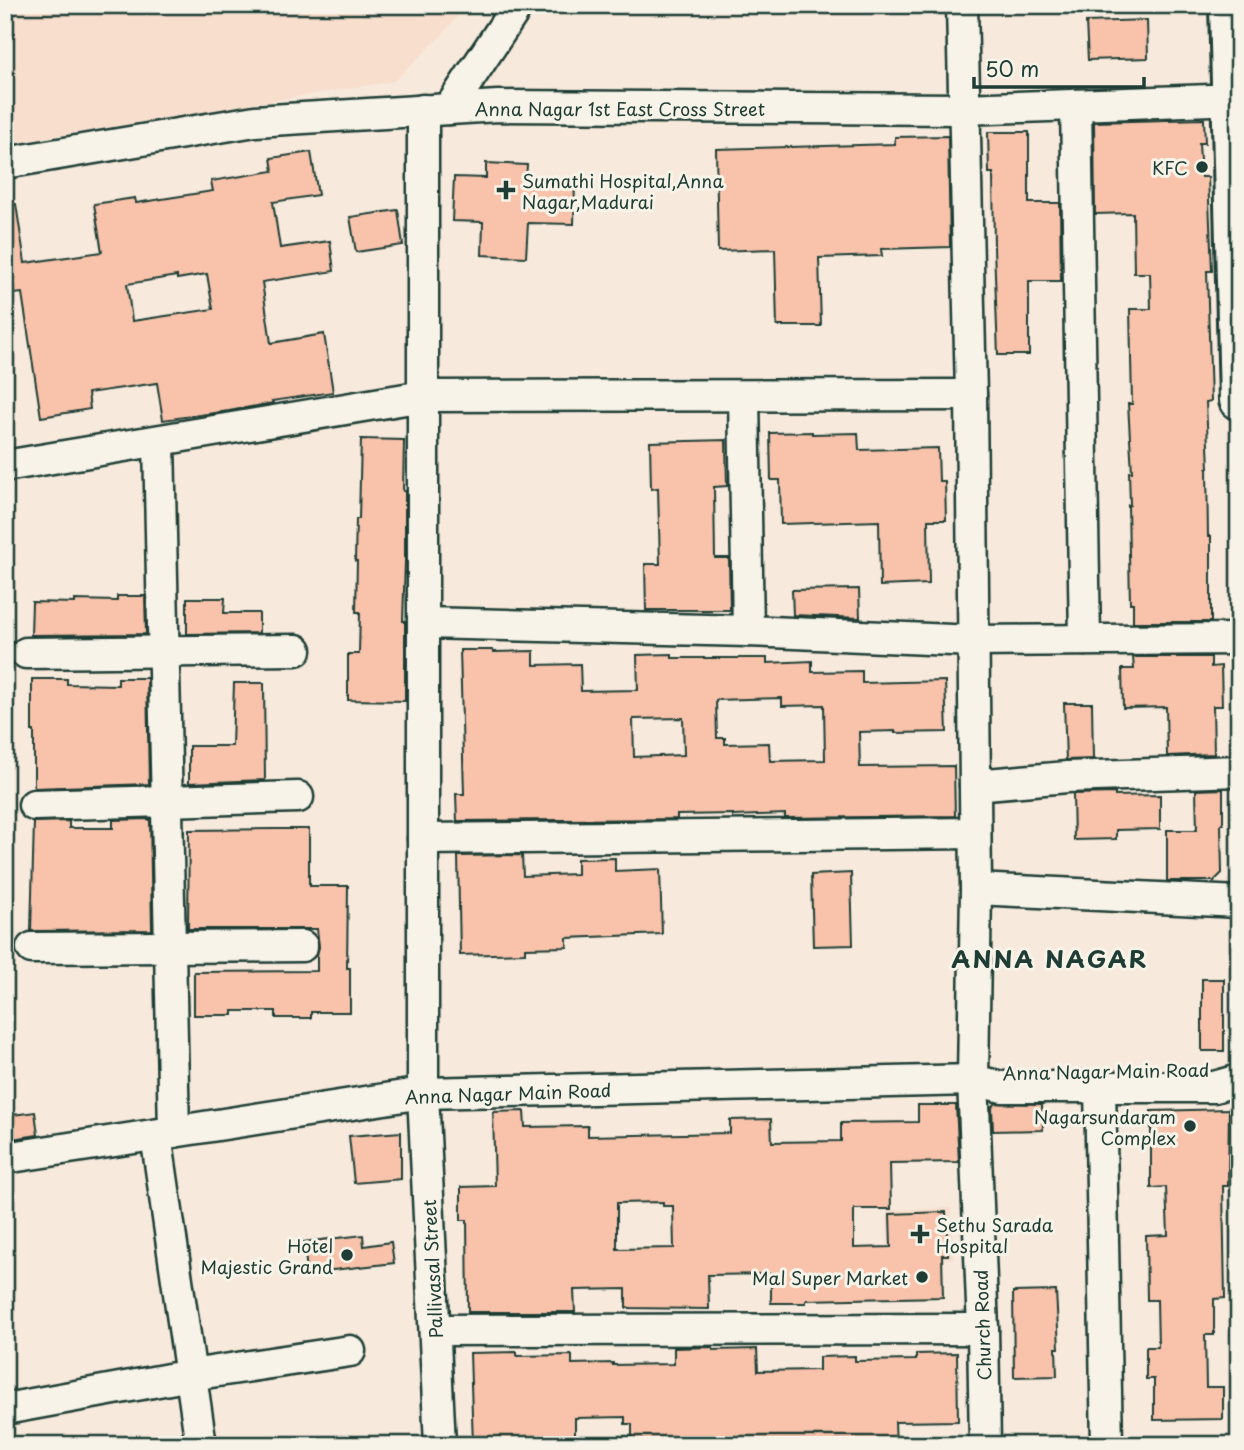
<svg xmlns="http://www.w3.org/2000/svg" width="1244" height="1450" viewBox="0 0 1244 1450" font-family="'Playpen Sans',sans-serif">
  <style>
    .built { fill: #f8decd }
    .building { fill: #f9c3ab; stroke: #1f3d34; stroke-width: 2; fill-rule: evenodd }
    .lines { fill: none; stroke-linecap: round; stroke-linejoin: round }
    .minor-casing { stroke: #1f3d34; stroke-width: 35 }
    .major-casing { stroke: #1f3d34; stroke-width: 44 }
    .minor { stroke: #f7f3e8; stroke-width: 30 }
    .major { stroke: #f7f3e8; stroke-width: 38 }
    .poi-dot { fill: #1f3d34; stroke: #f7f3e8; stroke-width: 2.5 }
    .labels { text-anchor: middle; dominant-baseline: central; stroke-width: 6; stroke-linejoin: round; paint-order: stroke }
    .street-label { font-size: 18px; fill: #1f3d34; stroke: #f7f3e8 }
    .poi-label { font-size: 18px; fill: #1f3d34; stroke: #f7f3e8; text-anchor: end }
    .district-label { font-size: 24px; font-weight: bold; letter-spacing: 2px; fill: #1f3d34; stroke: #f7f3e8 }
  </style>
  <rect width="100%" height="100%" fill="#f7e9dc"/>
  <filter id="ink" filterUnits="userSpaceOnUse"><feTurbulence type="fractalNoise" baseFrequency=".0143" numOctaves="2"/><feDisplacementMap in="SourceGraphic" scale="14" xChannelSelector="R" yChannelSelector="G"/><feConvolveMatrix kernelMatrix="1 2 1 2 8 2 1 2 1" color-interpolation-filters="sRGB"/></filter>
  <g filter="url(#ink)">
    <g class="built">
      <path d="M5,5H467L442,35L394,81L5,144Z"/>
      <path d="M951,1208L953,1258L888,1260L887,1210Z"/>
    </g>
    <g class="building">
      <path d="M1147,20L1148,58L1088,60L1086,22Z"/>
      <path d="M1204,119L1205,143H1199L1201,177H1208L1212,271H1207L1211,401L1206,402L1209,468H1207L1208,536H1211V622H1133V603H1130L1128,505H1130L1129,472H1132L1128,404H1132L1130,309H1151L1150,273H1134L1133,213L1095,214L1094,122Z"/>
      <path d="M988,132H1029V203H1060L1061,281H1029V355H998L994,248L993,173H989Z"/>
      <path d="M948,136L950,247L881,249L882,256L819,258L821,326H777L775,249L718,251L716,149L895,144V137Z"/>
      <path d="M311,152L318,195L273,202L280,248L330,241L334,271L262,282L271,343L324,334L333,392L272,401L273,403L229,411L163,420L157,383L88,393L90,409L41,417L22,293L5,295V205L16,204L25,263L102,252L94,204L135,198L136,203L213,191L211,181L273,171L271,158ZM207,274L213,309L132,321L127,284L177,276V279Z"/>
      <path d="M486,163L527,165L526,178L575,180L574,224L528,223L526,257L482,255L483,222L452,221L454,177L486,178Z"/>
      <path d="M398,210L403,245L356,252L350,217Z"/>
      <path d="M812,432V434L858,433L859,450L938,448L939,481H945L946,520H928L929,584L880,586L879,521L781,524L780,480H771L770,433Z"/>
      <path d="M361,439L404,440L403,491H405V561L403,621H405V701L348,700V654H359L360,612H356L357,561H355L356,519H359Z"/>
      <path d="M726,440L727,486L714,487L715,558H729L730,610H646L645,564H660L658,488L651,489L650,442Z"/>
      <path d="M859,589L860,618L793,615L792,590Z"/>
      <path d="M117,596H145L146,634L31,635L32,602L75,603V600L117,601Z"/>
      <path d="M187,598H225L224,613H259V633L187,634Z"/>
      <path d="M460,650H492L493,652L534,651V665L580,664L581,691L638,690L637,655L672,654V658H767V663L812,661V672L862,671V683L945,681L947,732L895,733V731L859,732L860,767L954,766L955,816L785,818V814L733,816V814L677,815V819L457,821L456,794H464ZM782,698V706L824,705L825,760L770,761L769,743L725,744V738H717L716,700ZM683,718L684,755L634,757L633,719Z"/>
      <path d="M1133,657H1211V667L1221,666L1222,706H1213L1214,754L1167,756L1166,707L1123,708L1122,669H1134Z"/>
      <path d="M118,678H147L149,784L34,788V731H32V679H67V684L118,685Z"/>
      <path d="M234,683H264L265,780L189,783V746H232Z"/>
      <path d="M1064,703H1092L1093,759L1066,760Z"/>
      <path d="M1223,789V824H1221L1222,873L1214,881H1167V830H1197L1196,790Z"/>
      <path d="M1115,793V796L1160,795V829L1116,830V839L1074,840L1073,794Z"/>
      <path d="M150,819L152,930L31,931L34,822L69,821V828H113V820Z"/>
      <path d="M276,829H309V883H310V886H348L347,968H350V1012H311V1018H276V1011H233V1015H194V972L317,971V955L319,947L317,929H188L189,830Z"/>
      <path d="M522,855L523,876L577,874V859L615,858V871L660,869L662,934L567,938V947L525,948V953L460,955L458,856Z"/>
      <path d="M851,873L853,945L813,946L811,875Z"/>
      <rect x="1202" y="979" width="22" height="72"/>
      <path d="M996,1103L1042,1104L1043,1130L993,1131L992,1107Z"/>
      <path d="M918,1105H956L959,1162L890,1163L891,1209H854V1248L891,1247L890,1214L946,1212L948,1255H942L943,1297L806,1300V1303H771V1274L708,1275L709,1309L626,1308V1289L574,1290L575,1312H468L467,1220H461V1187L495,1186L493,1112L524,1111L525,1127L588,1126V1136L730,1133V1120L771,1119L772,1142L841,1141V1123L918,1122ZM663,1202V1206H673L674,1248L617,1249V1203Z"/>
      <path d="M1229,1109L1228,1186H1223L1225,1298L1214,1299V1335H1205L1206,1387H1223V1419L1154,1420V1379H1146V1347H1158L1157,1300H1147L1146,1236L1168,1235L1166,1187L1151,1188V1111Z"/>
      <path d="M35,1112L38,1135L5,1140V1116Z"/>
      <path d="M401,1132V1179L354,1183L349,1136Z"/>
      <path d="M363,1235L364,1246L391,1242L394,1263L307,1273L304,1242Z"/>
      <path d="M1056,1291L1059,1348H1056L1057,1376L1014,1377L1013,1292Z"/>
      <path d="M713,1347V1350L757,1349L758,1371L819,1370V1357L855,1356V1361L916,1360V1354L957,1353L958,1421L895,1422L896,1445H632V1424H625V1417L575,1418V1445H473L470,1353L517,1352V1356L572,1355V1364L613,1363V1365L674,1364V1348Z"/>
    </g>
    <g class="lines">
      <defs>
        <g id="minor">
          <path d="M962,5L971,395L976,889L973,1080L983,1329L985,1445"/>
          <path d="M1076,105L1085,640"/>
          <path d="M449,109L518,5"/>
          <path d="M423,110V1093L440,1445"/>
          <path d="M5,163L255,121L498,106L963,109L1239,99"/>
          <path d="M159,441L174,1132"/>
          <path d="M5,466L423,396L971,395"/>
          <path d="M423,623L748,631L744,396"/>
          <path d="M748,631L974,641L1239,639"/>
          <path d="M26,653L296,650"/>
          <path d="M975,785L1067,777L1239,771"/>
          <path d="M34,805L298,797"/>
          <path d="M423,839L975,833"/>
          <path d="M976,889L1239,902"/>
          <path d="M32,948L302,946"/>
          <path d="M1100,1086L1107,1445"/>
          <path d="M156,1135L201,1445"/>
          <path d="M5,1158L423,1093L973,1080L1002,1087H1214L1239,1080"/>
          <path d="M436,1330L983,1329"/>
          <path d="M5,1409L191,1375L350,1351"/>
        </g>
        <path id="major" d="M1229,5L1239,400"/>
      </defs>
      <use href="#minor" class="minor-casing"/>
      <use href="#major" class="major-casing"/>
      <use href="#minor" class="minor"/>
      <use href="#major" class="major"/>
    </g>
  </g>
  <g class="poi-dot">
    <circle cx="1202" cy="167" r="7"/>
    <path d="M502.5 179.5h7v7h7v7h-7v7h-7v-7h-7v-7h7z"/>
    <circle cx="1190" cy="1126" r="7"/>
    <path d="M916.5 1223.5h7v7h7v7h-7v7h-7v-7h-7v-7h7z"/>
    <circle cx="347" cy="1255" r="7"/>
    <circle cx="922" cy="1277" r="7"/>
  </g>
  <g class="labels">
    <g class="street-label">
      <text x="620" y="108">Anna Nagar 1st East Cross Street</text>
      <text transform="translate(1106 1071) rotate(-1)">Anna Nagar Main Road</text>
      <text transform="translate(508 1093) rotate(-2)">Anna Nagar Main Road</text>
      <text transform="translate(432 1269) rotate(-93)">Pallivasal Street</text>
      <text transform="translate(982 1325) rotate(-92)">Church Road</text>
    </g>
    <g class="poi-label">
      <text x="1188" y="167">KFC</text>
      <text x="522" y="180" text-anchor="start">Sumathi Hospital,Anna<tspan x="522" dy="21">Nagar,Madurai</tspan></text>
      <text x="1176" y="1116">Nagarsundaram<tspan x="1176" dy="21">Complex</tspan></text>
      <text x="936" y="1224" text-anchor="start">Sethu Sarada<tspan x="936" dy="21">Hospital</tspan></text>
      <text x="333" y="1245">Hotel<tspan x="333" dy="21">Majestic Grand</tspan></text>
      <text x="908" y="1277">Mal Super Market</text>
    </g>
    <g class="district-label">
      <text x="1050" y="958">ANNA NAGAR</text>
    </g>
  </g>
  <rect width="1244" height="1450" fill="none" stroke="#f7f3e8" stroke-width="28"/>
  <rect x="14" y="14" width="1216" height="1422" fill="none" stroke="#1f3d34" stroke-width="2.5" filter="url(#ink)"/>
  <path d="M974 77v10h170v-10" fill="none" stroke="#1f3d34" stroke-width="3.5"/>
  <text x="985" y="77" font-size="21" fill="#1f3d34" stroke="#f7f3e8" stroke-width="5" paint-order="stroke">50 m</text>
</svg>
